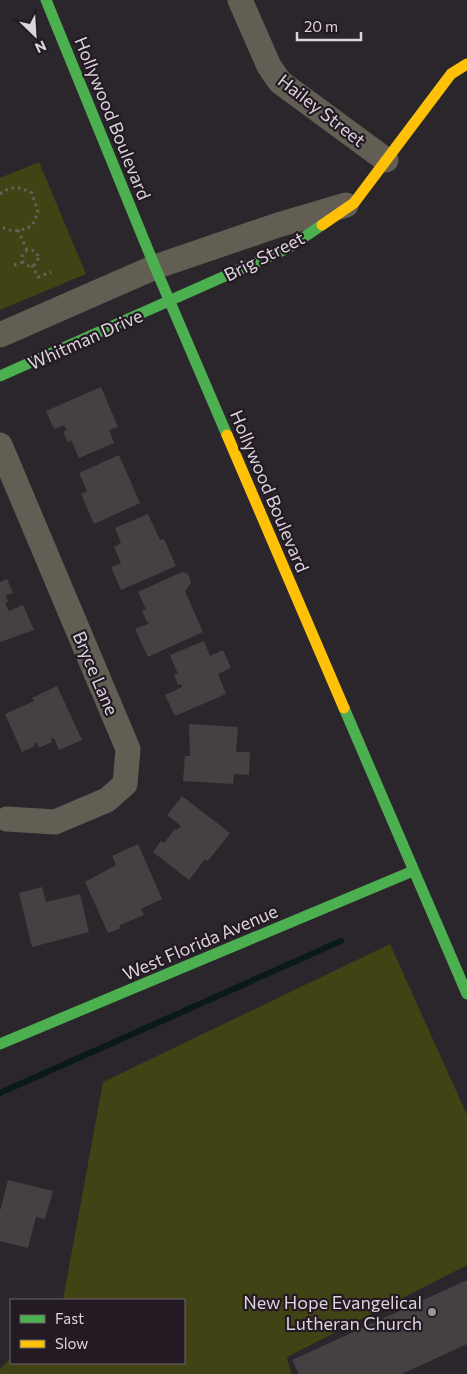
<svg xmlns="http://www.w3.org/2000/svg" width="467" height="1374" viewBox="0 0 467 1374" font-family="Commissioner,sans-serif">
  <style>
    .green { fill: #414315 }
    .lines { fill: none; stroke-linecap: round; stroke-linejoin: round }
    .stream { stroke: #09191c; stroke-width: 6 }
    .building { fill: #454042 }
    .path { stroke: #66625d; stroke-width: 3; stroke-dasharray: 2.5 4; stroke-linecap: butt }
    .street { stroke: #625e54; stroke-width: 25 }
    .fast { stroke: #4caf50; stroke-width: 11 }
    .slow { stroke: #ffc107; stroke-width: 11 }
    .poi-dot { fill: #9d979d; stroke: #231a24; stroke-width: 2 }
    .labels { text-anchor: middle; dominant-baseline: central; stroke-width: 4.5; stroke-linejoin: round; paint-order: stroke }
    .street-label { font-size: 18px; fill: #dbd4db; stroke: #231a24 }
    .poi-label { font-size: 18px; fill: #dbd4db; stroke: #231a24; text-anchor: end }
  </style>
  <rect width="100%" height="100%" fill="#2b262b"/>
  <g class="green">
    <path d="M39,162L86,274L0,310V178Z"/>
    <path d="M390,944L467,1115V1265L287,1357L291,1374H0V1369L11,1358V1363H184V1300H63L103,1082Z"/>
  </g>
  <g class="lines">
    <path class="stream" d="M0,1093L341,941"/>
  </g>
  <g class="building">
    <path d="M101,387L118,427L109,430L114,443L79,458L71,440L68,442L63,432L67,430L64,425L54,429L46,411Z"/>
    <path d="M119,455L140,503L94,524L81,494L87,491L79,473Z"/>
    <path d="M148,514L160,540L164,539L176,566L121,590L111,567L121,563L114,547L121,543L115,528Z"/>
    <path d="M182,572L188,574L191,583L185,591L203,632L148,657L135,629L150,623L147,622L142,611L146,609L138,592Z"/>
    <path d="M7,579L13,593L6,595L8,602L5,603L9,611L23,605L34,630L0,642V582Z"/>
    <path d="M204,641L210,656L223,650L231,668L218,674L226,694L175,716L165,695L182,687L181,684L178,685L174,675L178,674L170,655Z"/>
    <path d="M57,686L82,740L59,750L54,738L50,739L52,742L39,748L37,742L34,744L35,746L22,752L5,714L34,701L32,698Z"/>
    <path d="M189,724L238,727L236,752H250L249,775L234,774L233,784L183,781L185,756H190Z"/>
    <path d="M182,796L230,833L208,861L205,859L189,880L153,852L161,841L164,843L175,829L177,830L181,826L167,815Z"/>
    <path d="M138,844L162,899L141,909L144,915L120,925L119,929L108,933L85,882L116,865L112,856Z"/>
    <path d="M42,887L46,902L80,894L89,932L32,947L19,893Z"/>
    <path d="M8,1180L53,1191L45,1219L36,1217L28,1248L0,1241V1211Z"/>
    <path d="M467,1280V1344L402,1374H299L292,1360Z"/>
  </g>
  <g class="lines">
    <g class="path">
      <path d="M0,194C11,185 20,187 32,193L38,212L32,226C20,231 11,233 0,226"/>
      <path d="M18,230L27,250"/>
      <circle cx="30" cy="258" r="8"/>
      <path d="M14,265L23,262"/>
      <path d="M32,265L38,277L51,272"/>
    </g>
    <g class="street">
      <path d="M240,0L269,66L280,82L386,160"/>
      <path d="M0,335L155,267L278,225L346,205"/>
      <path d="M0,445L128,749L125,784L107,800L55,822L7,819"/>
    </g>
    <g class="fast">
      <path d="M46,0L155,267L227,435"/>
      <path d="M0,376L288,248L322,225"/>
      <path d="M344,708L467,994"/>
      <path d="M0,1044L413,871"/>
    </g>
    <g class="slow">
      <path d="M322,225L354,203L451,74L467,64"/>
      <path d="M227,435L344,708"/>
    </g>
  </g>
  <circle class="poi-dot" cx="432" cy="1312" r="5"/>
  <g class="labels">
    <g class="street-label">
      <text transform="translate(322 110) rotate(38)">Hailey Street</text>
      <text transform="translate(113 118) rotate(68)">Hollywood Boulevard</text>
      <text transform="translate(264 256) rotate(-27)">Brig Street</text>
      <text transform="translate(85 339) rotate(-24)">Whitman Drive</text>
      <text transform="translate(270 491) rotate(67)">Hollywood Boulevard</text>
      <text transform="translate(96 673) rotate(67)">Bryce Lane</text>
      <text transform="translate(200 942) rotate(-23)">West Florida Avenue</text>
    </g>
    <g class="poi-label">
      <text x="422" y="1302">New Hope Evangelical<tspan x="422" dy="21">Lutheran Church</tspan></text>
    </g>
  </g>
  <rect x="10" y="1299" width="175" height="65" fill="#231a24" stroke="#6d646d"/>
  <rect x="20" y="1315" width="25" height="8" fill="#4caf50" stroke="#6d646d"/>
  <text x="55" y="1324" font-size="15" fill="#dbd4db">Fast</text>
  <rect x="20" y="1340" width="25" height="8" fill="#ffc107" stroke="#6d646d"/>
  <text x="55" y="1349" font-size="15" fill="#dbd4db">Slow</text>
  <g transform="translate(35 35) rotate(155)" stroke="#231a24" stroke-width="4" paint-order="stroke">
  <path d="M0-4L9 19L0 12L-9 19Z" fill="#dbd4db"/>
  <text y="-8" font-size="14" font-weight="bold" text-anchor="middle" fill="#dbd4db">N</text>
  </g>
  <path d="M297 32v8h64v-8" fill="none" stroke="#dbd4db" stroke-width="2.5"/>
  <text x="304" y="32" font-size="15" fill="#dbd4db" stroke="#231a24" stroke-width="4" paint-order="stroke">20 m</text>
</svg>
